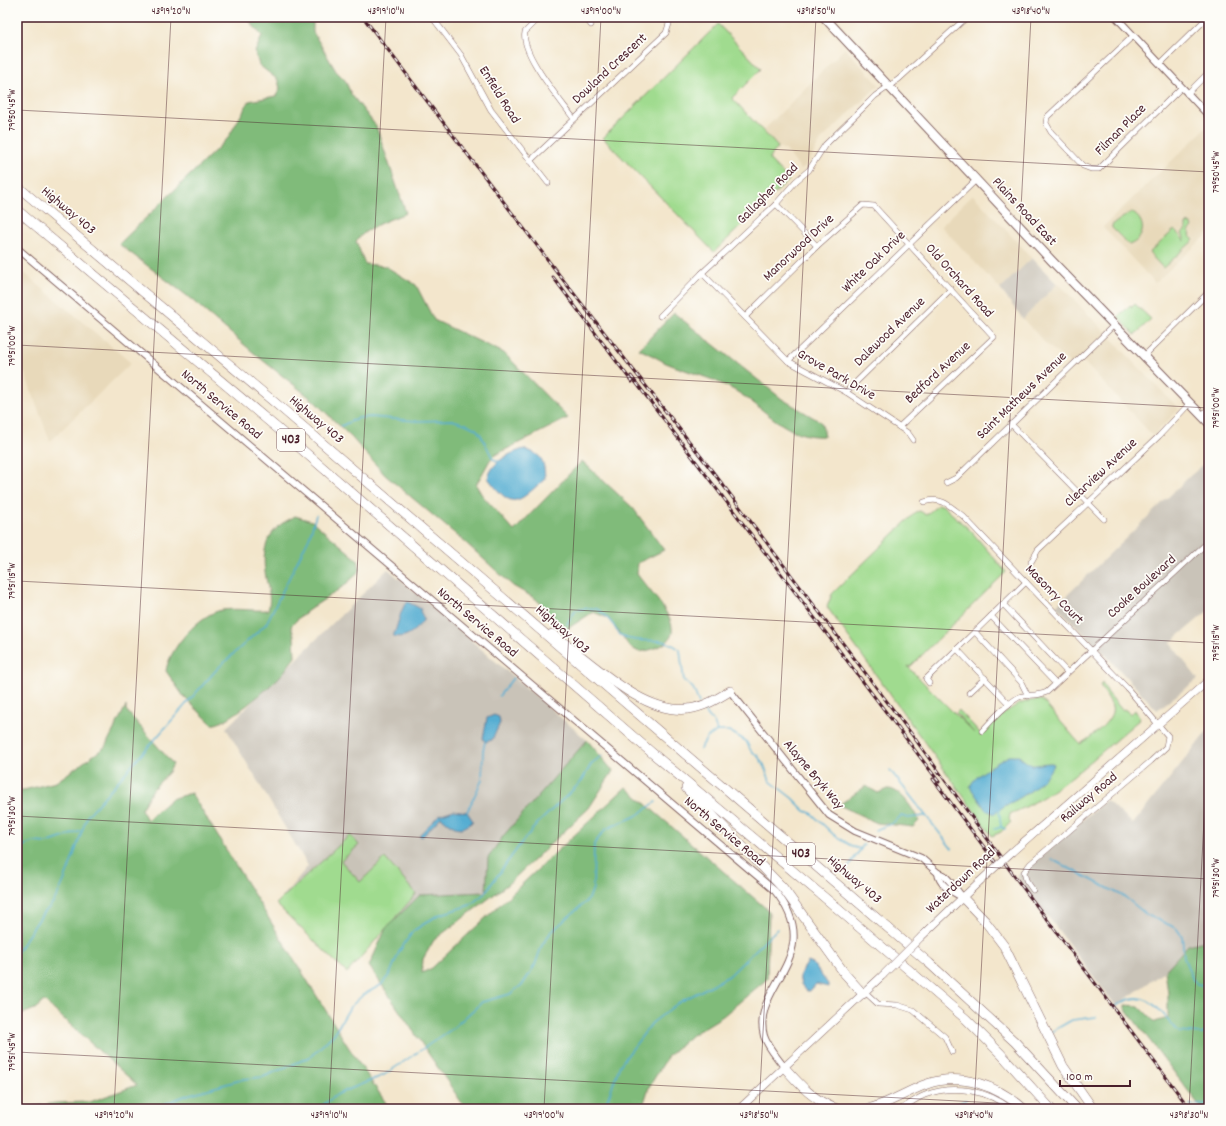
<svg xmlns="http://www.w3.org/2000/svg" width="1226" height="1126" viewBox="0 0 1226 1126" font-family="Dekko,sans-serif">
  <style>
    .built { fill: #e8d9ba }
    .industrial { fill: #c9c3b8 }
    .green { fill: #a0db8f; stroke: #757d5d }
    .forest { fill: #80bb7a; stroke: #656d52 }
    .water { fill: #55add2; stroke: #50667e }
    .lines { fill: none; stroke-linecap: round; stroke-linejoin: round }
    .stream { stroke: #55add2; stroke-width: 1.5 }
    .minor-casing { stroke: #856563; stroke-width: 6 }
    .tertiary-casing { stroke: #856563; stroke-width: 8 }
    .secondary-casing { stroke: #856563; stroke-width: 8 }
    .primary-casing { stroke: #856563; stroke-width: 10 }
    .motorway-casing { stroke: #856563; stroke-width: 10 }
    .minor { stroke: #fff; stroke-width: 5 }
    .tertiary { stroke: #fff; stroke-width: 6 }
    .secondary { stroke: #fff; stroke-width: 7 }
    .primary { stroke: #fff; stroke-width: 8 }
    .motorway { stroke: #fff; stroke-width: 9 }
    .rail-casing { stroke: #4a1f2b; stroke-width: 3 }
    .rail { stroke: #fdfcf7; stroke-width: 1.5; stroke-dasharray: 4.5; stroke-linecap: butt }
    .secondary-bridge-casing { stroke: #856563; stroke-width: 8; stroke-linecap: butt }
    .secondary-bridge { stroke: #fff; stroke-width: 7 }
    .ticks { fill: none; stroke: #4a1f2b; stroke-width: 1; stroke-opacity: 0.45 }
    .labels { text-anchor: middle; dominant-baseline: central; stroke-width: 3.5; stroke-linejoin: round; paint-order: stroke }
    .shield { fill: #fdfcf7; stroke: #806168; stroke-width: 1 }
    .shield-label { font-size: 13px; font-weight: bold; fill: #4a1f2b }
    .street-label { font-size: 14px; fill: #4a1f2b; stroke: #fdfcf7 }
    .neatline { fill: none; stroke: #4a1f2b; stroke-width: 1.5 }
    .ticks-label { font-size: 10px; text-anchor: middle; fill: #4a1f2b }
  </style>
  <rect width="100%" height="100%" fill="#fdfcf7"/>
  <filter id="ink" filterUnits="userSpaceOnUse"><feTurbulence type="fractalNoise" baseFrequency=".025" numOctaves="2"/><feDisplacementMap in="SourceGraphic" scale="8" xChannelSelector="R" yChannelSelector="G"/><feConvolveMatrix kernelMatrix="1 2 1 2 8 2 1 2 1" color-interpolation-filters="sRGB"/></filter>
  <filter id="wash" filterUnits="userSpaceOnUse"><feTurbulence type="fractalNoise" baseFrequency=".012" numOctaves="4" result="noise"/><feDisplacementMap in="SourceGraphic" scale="16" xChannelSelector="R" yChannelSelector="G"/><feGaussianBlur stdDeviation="0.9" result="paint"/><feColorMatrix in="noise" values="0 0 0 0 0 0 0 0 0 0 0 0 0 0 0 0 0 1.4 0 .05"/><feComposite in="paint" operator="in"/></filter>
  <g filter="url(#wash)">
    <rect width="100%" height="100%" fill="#f3e6cc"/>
    <g class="built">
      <path d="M845,48L879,85L821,140L808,163L801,170L786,150L778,147L763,131Z"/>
      <path d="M1208,126L1209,233L1155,283L1103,227Z"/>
      <path d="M973,195L1032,258L1000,289L941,226Z"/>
      <path d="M17,267L131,363L50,441L17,352Z"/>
      <path d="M1058,283L1179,409L1153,436L1082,360L1075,367L1046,344L1023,319Z"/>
    </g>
    <g class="industrial">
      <path d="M1032,258L1057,284L1023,319L1000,289Z"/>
      <path d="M1209,460V610L1170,643L1198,679L1157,710L1101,650L1056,606L1190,476Z"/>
      <path d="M388,569L587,740L504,835L488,858L486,892L461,894L390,924L342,968L279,901L308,866L226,728Z"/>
      <path d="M1209,729V940L1188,945L1165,971L1116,1006L1017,876L1106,800L1133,824Z"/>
    </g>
    <g class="green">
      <path d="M718,24L761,69L732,98L778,147L769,159L789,180L714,252L603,138Z"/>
      <path d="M1131,212C1147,220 1146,239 1129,245L1112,228V225Z"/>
      <path d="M1190,223L1193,227L1189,231L1191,235L1190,236L1194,240L1163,268L1149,253L1174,230L1185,241L1182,233L1186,229V224Z"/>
      <path d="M1135,304L1151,319L1135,335L1118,317L1130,305L1132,307Z"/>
      <path d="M938,505H942L971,531L1006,572L910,667L908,666L911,670L975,734L956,713L959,710L981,734L979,736C999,719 1013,699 1042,700L1080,744C1089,739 1116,719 1112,707C1110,700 1104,692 1100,685L1102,682L1108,693L1122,710L1124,709L1131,714L1135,710L1140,719C1102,751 1056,796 1010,814L1009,820L1011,822L1001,832L992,836L827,607L832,594L841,585L916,512L920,511L926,515Z"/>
      <path d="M350,835L359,845L341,861L360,882L385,858L416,894L347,973L276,904Z"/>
    </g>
    <g class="forest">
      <path d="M246,17H313V32L336,71L345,80L351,94L376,126L406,213C389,220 368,226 356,241L365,264L385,266L416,285L434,320L504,353L568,418L495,455L490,460L476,485L482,495L514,531L582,461L633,508L664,550L638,563L637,574C657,602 704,642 639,652L630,647L608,618L593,612L564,631L536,599L513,586L466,543L385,475L352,438L313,400L261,359L186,295L119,244L228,138L249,101L276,96L280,89L278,80L259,65L255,52L262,36Z"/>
      <path d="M674,313L782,399L821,422L825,436C785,439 766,408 734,390C713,378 688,372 666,363C657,358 648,353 639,349Z"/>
      <path d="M295,516L312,521L358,560L360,570C341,594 311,603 291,626L294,636L295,657C288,666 282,676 273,683C264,692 223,727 212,724L184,697L166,671C169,649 199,614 222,610C237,608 254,611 268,610C271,600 269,593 267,583C263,564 261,543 277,528C281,523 289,520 295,516Z"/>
      <path d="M126,706V710L173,764L169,772L153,789L141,809L147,820L171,799L191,793L349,1048L390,1109H17L55,1103L90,1102L137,1085L44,1001L35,1009L17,1016V790H24L56,782L105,747Z"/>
      <path d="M587,740L613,771L589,808L508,884L434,940L423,959L422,973L432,968L626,787L769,911L767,979L723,1016L692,1035L668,1056L649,1087L642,1109H466L369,966L386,928L420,895L486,892L488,858L504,835Z"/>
      <path d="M866,786L878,793C881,792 884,790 887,789C901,788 914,811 919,821L913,827L877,823L839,805Z"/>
      <path d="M1209,940V1109H1202L1125,1008V1005L1139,1006L1155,1022L1168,1018V993L1165,971L1188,945Z"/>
    </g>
    <g class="water">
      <path d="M524,449C543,455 544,460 545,479C517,503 513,512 488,478C492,462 509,453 524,449Z"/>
      <path d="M408,602L421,609L420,611L424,619C417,629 406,640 393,636C398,627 401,605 408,602Z"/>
      <path d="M494,715L499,717L500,723L492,740L485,742L483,738L487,718Z"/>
      <path d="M1009,756H1019C1036,771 1032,763 1052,763L1054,764L1053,767C1045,777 1037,787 1026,794C1015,802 1004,804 995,814L986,810L970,787C974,775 998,762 1009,756Z"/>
      <path d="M454,810L467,812L473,821C461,834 451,826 441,817L422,837L419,835L439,815Z"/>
      <path d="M808,962L813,964L828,984V987L816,984L810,991H807C795,981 800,973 808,962Z"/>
    </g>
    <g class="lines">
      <g class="stream">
        <path d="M341,426L358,418L371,417L416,421L452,420L466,424L476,429L481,435L493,459L500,462"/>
        <path d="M567,624L576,610C599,605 600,609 614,626C616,630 619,634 622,636C643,647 658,632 680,650L684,681L693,688L699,703"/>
        <path d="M499,696L513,678"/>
        <path d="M703,709L714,723L717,731"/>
        <path d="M700,749L707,738L717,731H729L746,741L751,751L757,755L764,765L770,781L792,798L805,811L811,813L834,835L853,847L861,849"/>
        <path d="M890,770L952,849"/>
        <path d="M999,809L1001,827"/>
        <path d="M467,812L482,780L483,751L485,742"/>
        <path d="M995,829L1001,827L1005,829"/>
        <path d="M875,830L891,824L901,816L908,818L925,816"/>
        <path d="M17,848L34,842L47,843L81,831"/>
        <path d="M1051,859L1125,897L1147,915L1176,928L1182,936L1184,958L1193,980L1197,984L1209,986"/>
        <path d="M845,872L864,844"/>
        <path d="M17,952L43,913C63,900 78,838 88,815L218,668L266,624L309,538L316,515"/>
        <path d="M1115,1007C1145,984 1159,1010 1179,1032L1202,1034L1209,1031"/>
        <path d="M1051,1032L1072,1020L1096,1017"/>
        <path d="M1190,1105H1209"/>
        <path d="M152,1109L187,1095L244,1079L263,1077L310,1057L334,1034L350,1007L363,995L381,985L390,974L399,952L413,931L438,915L470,905L484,894L522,842L537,824L581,782L592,763L603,755"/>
        <path d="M317,1109L338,1094L384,1075L452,1029L482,1002L510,994L523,984L535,965L542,945L551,932L589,899L593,888L594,844L606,829L636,816L656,802"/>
        <path d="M604,1109L620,1065L652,1023L678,1003L729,976L777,929"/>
        <path d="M945,1109L966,1100"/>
      </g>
    </g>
  </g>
  <g filter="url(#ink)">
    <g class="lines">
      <defs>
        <g id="minor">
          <path d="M432,17L461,55L491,110L548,183"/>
          <path d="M540,17L525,32C520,53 561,101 574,119"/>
          <path d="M585,17L591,25"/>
          <path d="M1133,36L1047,117L1046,123L1051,132L1083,166L1091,169H1099L1182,87"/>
          <path d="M1160,64L1208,17"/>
          <path d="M1187,94L1209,72"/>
          <path d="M530,161L666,33L669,24L667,17"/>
          <path d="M776,204L817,246"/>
          <path d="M702,273L788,361L846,392L908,433L913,440"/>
          <path d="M660,316L702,273L776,204L796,181L809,170L825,145L862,109L875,96L899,79L967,17"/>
          <path d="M745,317L817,246L863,205L874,206L994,337L899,427"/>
          <path d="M1144,356L1209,292"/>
          <path d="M788,361L976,180"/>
          <path d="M846,392L951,289"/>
          <path d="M1202,415L1209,408"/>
          <path d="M1011,424L1104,519"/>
          <path d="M946,483L956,478L1114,325"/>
          <path d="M924,502C941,496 950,506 963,516L1127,688L1168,736L1166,747L1151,761L1030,864L1024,872L1026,880L1033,890"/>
          <path d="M1031,562L1038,550L1159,436L1190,403"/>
          <path d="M1003,604L1067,672"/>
          <path d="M991,616L1055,683"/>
          <path d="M975,632L1021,682L1028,696"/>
          <path d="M957,649L1009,704"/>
          <path d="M929,683L926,679L1026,582"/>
          <path d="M969,693L985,678"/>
          <path d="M982,731C993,719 1005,705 1019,697C1026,694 1036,697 1047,692L1209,541"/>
          <path d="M865,992L878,1004L897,1005L913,1010L945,1037L952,1052"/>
          <path d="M901,1109C909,1104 917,1098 925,1095C953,1084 988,1090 1011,1109"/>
        </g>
        <g id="tertiary">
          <path d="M1116,17L1209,116"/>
          <path d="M17,248L775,891C828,956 750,986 764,1036C768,1048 777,1057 784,1067"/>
          <path d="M730,691L829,815L855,831L921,858L938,873L944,875L954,886L962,897"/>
          <path d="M938,873C939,885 951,891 960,896"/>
        </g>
        <g id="secondary">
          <path d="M1012,852L1209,680"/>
          <path d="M921,937L979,882"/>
          <path d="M739,1109L883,975"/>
        </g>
        <path id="primary" d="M824,17L1052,261L1209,423"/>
        <g id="motorway">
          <path d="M17,186L286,412L929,963L1015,1042L1077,1109"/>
          <path d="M17,210L277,428L651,752L831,903L966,1019L1001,1054L1051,1109"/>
          <path d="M552,634C589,659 641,715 688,709C704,707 717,699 730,691"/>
          <path d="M686,788L783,888L845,974L863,994"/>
          <path d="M962,897L985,921L1004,946L1063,1066L1093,1109"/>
          <path d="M784,1067C800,1085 814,1101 837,1109"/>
          <path d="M868,1109C889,1104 907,1091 927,1084C961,1072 998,1086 1024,1109"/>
        </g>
      </defs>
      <use href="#minor" class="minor-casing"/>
      <use href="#tertiary" class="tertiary-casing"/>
      <use href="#secondary" class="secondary-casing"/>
      <use href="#primary" class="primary-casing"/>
      <use href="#motorway" class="motorway-casing"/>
      <use href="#minor" class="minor"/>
      <use href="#tertiary" class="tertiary"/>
      <use href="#secondary" class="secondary"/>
      <use href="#primary" class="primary"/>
      <use href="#motorway" class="motorway"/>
      <defs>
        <g id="rail">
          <path d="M363,17L557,272L720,481L913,736L1015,877L1190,1109"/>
          <path d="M553,277L632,382"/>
          <path d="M631,376L939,782"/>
          <path d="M933,779L999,867"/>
        </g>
      </defs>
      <use href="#rail" class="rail-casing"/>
      <use href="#rail" class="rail"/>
      <defs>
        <g id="secondary-bridge">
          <path d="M979,882L1012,852"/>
          <path d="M883,975L921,937"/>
        </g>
      </defs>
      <use href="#secondary-bridge" class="secondary-bridge-casing"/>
      <use href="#secondary-bridge" class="secondary-bridge"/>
    </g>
  </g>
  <path class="ticks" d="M17,110L1209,172M17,345L1209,408M17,581L1209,643M17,816L1209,879M17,1052L1112,1109M114,1109L171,17M329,1109L386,17M544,1109L601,17M759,1109L816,17M974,1109L1031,17M1189,1109L1209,724"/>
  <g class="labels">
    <g class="shield">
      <rect x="277" y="429" width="28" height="22" rx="3"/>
      <rect x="787" y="843" width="28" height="22" rx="3"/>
    </g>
    <g class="shield-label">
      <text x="291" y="440">403</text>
      <text x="801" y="854">403</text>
    </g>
    <g class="street-label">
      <text transform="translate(610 69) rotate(-43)">Dowland Crescent</text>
      <text transform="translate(499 95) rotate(58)">Enfield Road</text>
      <text transform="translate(1121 130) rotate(-45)">Filman Place</text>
      <text transform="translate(768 194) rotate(-45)">Gallagher Road</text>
      <text transform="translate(68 211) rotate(40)">Highway 403</text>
      <text transform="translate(1024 212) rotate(47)">Plains Road East</text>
      <text transform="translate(799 248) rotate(-43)">Manorwood Drive</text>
      <text transform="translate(874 262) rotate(-44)">White Oak Drive</text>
      <text transform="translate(959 281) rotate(48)">Old Orchard Road</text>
      <text transform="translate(890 332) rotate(-44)">Dalewood Avenue</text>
      <text transform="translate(938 373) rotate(-43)">Bedford Avenue</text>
      <text transform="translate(836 375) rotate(30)">Grove Park Drive</text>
      <text transform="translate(1022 396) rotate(-44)">Saint Mathews Avenue</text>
      <text transform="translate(221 405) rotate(40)">North Service Road</text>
      <text transform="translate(316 420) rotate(40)">Highway 403</text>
      <text transform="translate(1101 473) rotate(-43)">Clearview Avenue</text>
      <text transform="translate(1142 587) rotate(-42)">Cooke Boulevard</text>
      <text transform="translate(1054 595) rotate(46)">Masonry Court</text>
      <text transform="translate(477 623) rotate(40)">North Service Road</text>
      <text transform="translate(562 630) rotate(41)">Highway 403</text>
      <text transform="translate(813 775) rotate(50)">Alayne Bryk Way</text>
      <text transform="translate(1089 798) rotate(-40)">Railway Road</text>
      <text transform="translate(724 832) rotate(40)">North Service Road</text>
      <text transform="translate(854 880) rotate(40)">Highway 403</text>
      <text transform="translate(961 881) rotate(-43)">Waterdown Road</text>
    </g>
  </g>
  <rect width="1226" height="1126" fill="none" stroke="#fdfcf7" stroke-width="44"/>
  <path d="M1060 1080v6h70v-6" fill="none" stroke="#4a1f2b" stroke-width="2"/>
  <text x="1066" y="1080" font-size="12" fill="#4a1f2b" stroke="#fdfcf7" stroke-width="3" paint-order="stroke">100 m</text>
  <rect x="22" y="22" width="1182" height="1082" class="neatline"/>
  <g class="ticks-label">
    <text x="171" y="14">43°19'20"N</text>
    <text x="386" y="14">43°19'10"N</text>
    <text x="601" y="14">43°19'00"N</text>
    <text x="816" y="14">43°18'50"N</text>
    <text x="1031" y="14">43°18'40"N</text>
    <text transform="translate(11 110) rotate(-90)" y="4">79°50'45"W</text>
    <text transform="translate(1215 172) rotate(-90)" y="4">79°50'45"W</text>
    <text transform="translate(11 346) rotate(-90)" y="4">79°51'00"W</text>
    <text transform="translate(1215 408) rotate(-90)" y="4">79°51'00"W</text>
    <text transform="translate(11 581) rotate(-90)" y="4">79°51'15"W</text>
    <text transform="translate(1215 643) rotate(-90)" y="4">79°51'15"W</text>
    <text transform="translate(11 816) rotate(-90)" y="4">79°51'30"W</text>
    <text transform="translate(1215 878) rotate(-90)" y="4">79°51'30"W</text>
    <text transform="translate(11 1052) rotate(-90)" y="4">79°51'45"W</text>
    <text x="114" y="1118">43°19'20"N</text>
    <text x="329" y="1118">43°19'10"N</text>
    <text x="544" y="1118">43°19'00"N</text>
    <text x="759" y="1118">43°18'50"N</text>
    <text x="974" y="1118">43°18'40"N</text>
    <text x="1189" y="1118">43°18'30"N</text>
  </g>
</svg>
